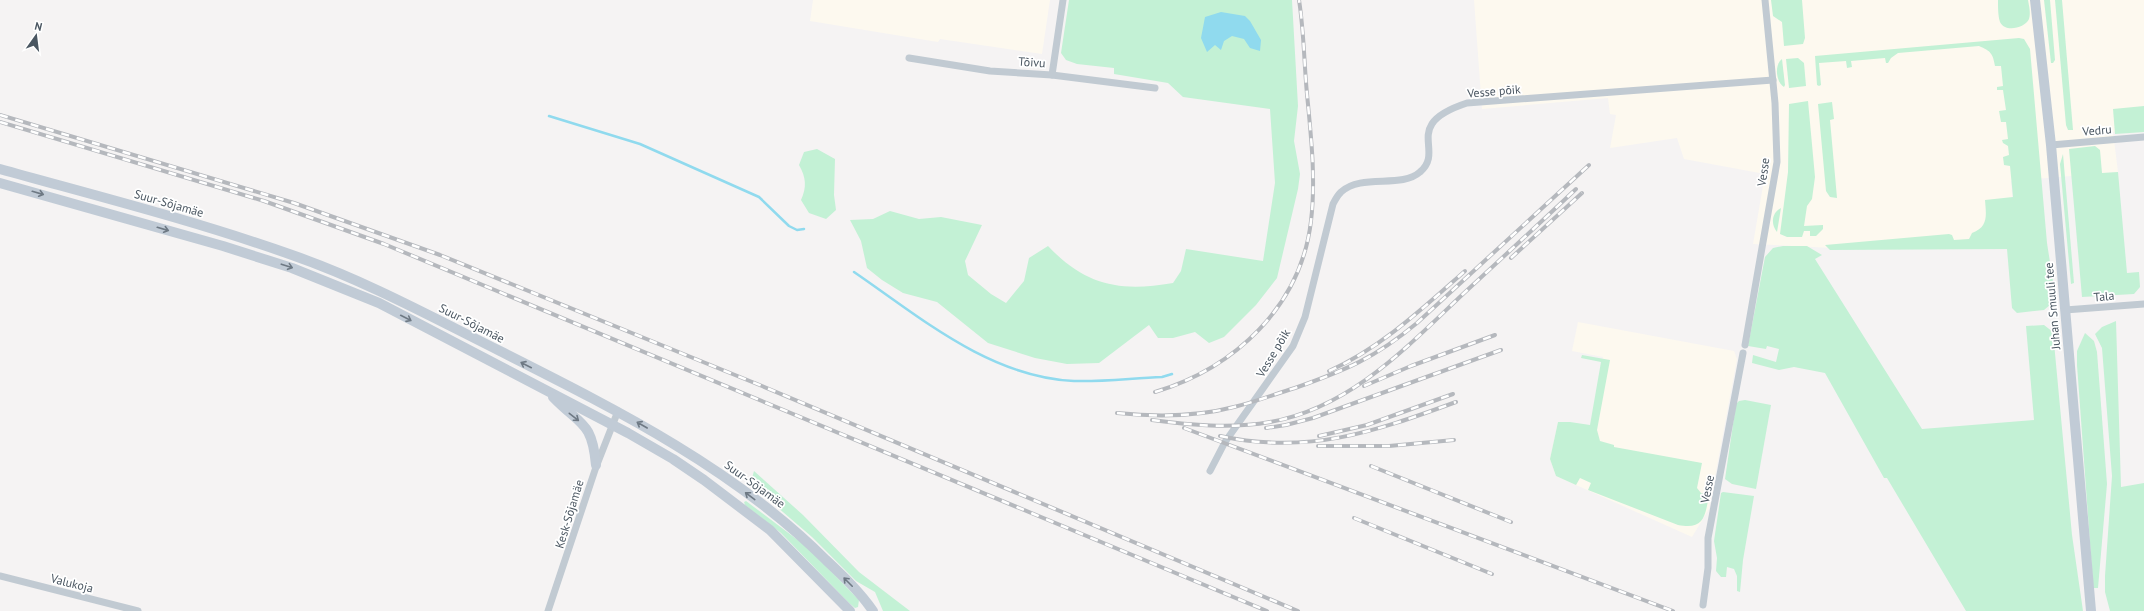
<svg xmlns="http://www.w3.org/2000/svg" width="2144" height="611" viewBox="0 0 2144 611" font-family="'PT Sans',sans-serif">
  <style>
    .commercial { fill: #fdf9ef }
    .green { fill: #c3f1d5 }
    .water { fill: #90daee }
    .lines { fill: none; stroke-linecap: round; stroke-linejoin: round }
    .stream { stroke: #90daee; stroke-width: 2.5 }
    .street { stroke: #c1cad2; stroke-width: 7 }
    .secondary { stroke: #c1cbd6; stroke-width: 10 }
    .rail-casing { stroke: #b5b8bd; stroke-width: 4 }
    .rail { stroke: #fff; stroke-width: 2.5; stroke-dasharray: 8; stroke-linecap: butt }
    .oneway { stroke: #6e7984 }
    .labels { text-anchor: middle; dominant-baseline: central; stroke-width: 3.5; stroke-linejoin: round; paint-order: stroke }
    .street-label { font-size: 12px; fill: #4a5661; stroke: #fff }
  </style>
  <rect width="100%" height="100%" fill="#f5f3f3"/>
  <g class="commercial">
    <path d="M813,0H1050L1042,54L940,39L938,42L810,21Z"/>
    <path d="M1474,0H2144V130L2113,132L2118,172L2011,181L2016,247L1833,248L1753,244L1765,174L1684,159L1677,138L1610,148L1616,115L1610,114L1608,98L1482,109Z"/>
    <path d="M1578,322L1734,351L1737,359L1709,509L1692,537L1556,476L1550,459L1558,422L1590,427L1603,357L1572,351Z"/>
  </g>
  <g class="green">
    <path d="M1069,0H1292L1298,106L1294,141L1300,174L1298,189L1277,278L1256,305L1224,337L1209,343L1195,332L1173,338H1158L1149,325L1099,363L1067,364L1035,358L988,343L937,302L903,293L882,280L867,268L861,241L850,220L873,219L890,211L919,219L941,217L982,225L965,261L968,275L991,294L1006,303L1024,281L1029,258L1048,246C1086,286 1120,292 1173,283L1181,271L1186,249L1263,261L1275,183L1270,109L1183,97L1168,83L1114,74V68L1077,64L1066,60L1061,53Z"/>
    <path d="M1771,0H1802L1805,38L1803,44L1784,46L1782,22L1773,16Z"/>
    <path d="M1998,0H2028C2029,6 2031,13 2029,19C2025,28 2005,33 2000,22C1998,16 1998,7 1998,0Z"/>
    <path d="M2044,0H2050L2055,60L2053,63H2051Z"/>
    <path d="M2055,0H2062L2073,130H2068L2066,125Z"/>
    <path d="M2019,38L2024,39L2030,49L2047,243L2055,294L2050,305L2044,310L2017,313L2012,308L2007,249L1830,250L1825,245L1949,234L1952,235L1954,240L1969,239L1972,233C1989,227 1986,214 1985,200L2013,197L2010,166L2004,165L2003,157L2009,155L2008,146L2003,143L2002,140L2008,139L2006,122H2001L1999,111L2006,110L2003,90H1997V87L2003,86L2001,66H1995C1993,54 1991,51 1979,46L1898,53L1891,58L1888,63H1886L1885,58L1851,61L1852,67L1847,68L1846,61L1819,63L1821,85L1819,86L1817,85L1815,56Z"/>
    <path d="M1798,58L1804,63L1806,86L1789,88L1786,59Z"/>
    <path d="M1782,59L1785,85L1784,87C1776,82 1774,65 1782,59Z"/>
    <path d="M1808,101L1815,177L1812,199L1807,206L1804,226L1823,225V229L1816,236H1810V231H1804L1802,237H1787L1780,234L1788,172L1789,104Z"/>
    <path d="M1832,102L1834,119L1830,120L1837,198L1830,197L1826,191L1818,104Z"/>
    <path d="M2144,106V132L2115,134L2113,109Z"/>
    <path d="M2095,146L2100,150L2102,173L2118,172L2127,273L2139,272L2140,287L2134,294L2082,297L2069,149Z"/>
    <path d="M817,149L835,159L834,195L836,210L826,219L809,213L801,200C807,187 806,177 799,165L804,152Z"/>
    <path d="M2063,154L2074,283L2071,284L2060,164Z"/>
    <path d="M1781,208L1777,232C1771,225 1771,213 1781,208Z"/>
    <path d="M1783,246H1807L1822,255L1815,259L1922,429L2034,420L2026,326L2044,325L2053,332L2072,535L2083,611H1966L1887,478H1884L1825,373L1794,367L1779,370L1752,363L1753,355L1776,362L1779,349L1767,346L1766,349L1748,346L1765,257L1773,248Z"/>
    <path d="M2116,321L2121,487L2144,483V611H2110L2105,592V576L2112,476L2102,348L2095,334L2102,327Z"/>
    <path d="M2085,333L2094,341L2097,352L2107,484L2098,588H2094L2093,584L2077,365V351Z"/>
    <path d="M1582,355L1610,360L1597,430L1600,441L1614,445V447L1702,463L1697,488L1701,493L1709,495C1705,517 1704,530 1678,525L1588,490L1591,483L1580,478L1576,485L1556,476L1550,459L1558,422H1570L1590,425L1601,362L1581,358Z"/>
    <path d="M1745,400L1771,405L1756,489L1732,484L1725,479L1736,404L1739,401Z"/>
    <path d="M754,471L803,515L859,572L910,611H883L875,592L856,581L812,537L755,488L752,478Z"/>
    <path d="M1723,492L1754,496L1743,560L1740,592L1737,591V576L1734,569L1727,567L1726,577H1721L1716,571L1717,558L1714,541L1721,493Z"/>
    <path d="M746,501L807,547L859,600L858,607L855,608L849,603L781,533L745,505L744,502Z"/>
  </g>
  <path class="water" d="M1221,12L1245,16L1250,21L1261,40L1260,51L1250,48L1244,39L1232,36L1224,41L1221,50L1215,45L1207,52L1201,38L1205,17Z"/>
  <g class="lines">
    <g class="stream">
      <path d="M549,116L640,144L759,197L789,226L797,230L804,229"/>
      <path d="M854,272C920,317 989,377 1074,381C1103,382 1133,378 1162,377L1172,374"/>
    </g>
    <g class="street">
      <path d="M909,58L990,71L1052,75L1155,88"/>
      <path d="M1052,75L1063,0"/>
      <path d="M2051,145L2144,137"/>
      <path d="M2065,310L2144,304"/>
      <path d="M1745,345L1777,162L1775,103L1765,0"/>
      <path d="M1210,471L1225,442L1293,346L1305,317L1333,204C1335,200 1338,195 1341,192C1362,173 1401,189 1420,172C1446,150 1400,125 1467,103L1773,80"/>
      <path d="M0,576L138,611"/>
      <path d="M1703,605L1708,568V538L1743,353"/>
      <path d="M548,611L596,467L618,411"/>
    </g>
    <g class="secondary">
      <path d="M2035,0L2051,145L2091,611"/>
      <path d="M0,169C97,196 196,221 292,255C364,280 432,317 500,351C615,409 734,468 826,560C843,576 860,592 873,611"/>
      <path d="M0,183L223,246L292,268L379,303L628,433L673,459L704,480L770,530L850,611"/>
      <path d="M553,397C581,426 592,421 596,465"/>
    </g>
    <defs>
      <g id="rail">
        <path d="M0,115L294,203L440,255L762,386L1298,611"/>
        <path d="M0,122L264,201L384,244L1267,611"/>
        <path d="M1511,258L1582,193"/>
        <path d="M1329,371C1381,348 1423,308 1465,271"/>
        <path d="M1364,386L1411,366L1495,335"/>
        <path d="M1155,392C1235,368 1301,306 1311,221C1316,179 1311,136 1307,94C1304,63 1304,31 1299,0"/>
        <path d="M1117,413C1156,417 1196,417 1234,407C1255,402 1275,394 1295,388C1346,370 1375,358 1417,323L1589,165"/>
        <path d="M1152,420C1190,425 1231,429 1270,422C1350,408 1407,347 1463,294C1501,259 1539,224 1576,189"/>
        <path d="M1184,428L1673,611"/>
        <path d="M1266,428L1286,425L1313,418L1501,350"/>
        <path d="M1220,436C1308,455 1374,432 1456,402"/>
        <path d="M1319,436L1367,425L1453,394"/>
        <path d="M1318,446H1389L1454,440"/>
        <path d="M1371,466L1511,522"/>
        <path d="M1354,518L1492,574"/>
      </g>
    </defs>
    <use href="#rail" class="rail-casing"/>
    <use href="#rail" class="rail"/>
  </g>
  <defs><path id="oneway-shaft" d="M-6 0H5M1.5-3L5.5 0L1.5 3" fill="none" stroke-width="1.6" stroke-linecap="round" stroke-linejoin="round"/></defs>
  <g class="oneway">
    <use href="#oneway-shaft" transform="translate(38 193) rotate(16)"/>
    <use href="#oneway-shaft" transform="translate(163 229) rotate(16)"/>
    <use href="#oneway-shaft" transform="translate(287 266) rotate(18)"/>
    <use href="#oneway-shaft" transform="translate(406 318) rotate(27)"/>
    <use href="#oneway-shaft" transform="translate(526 365) rotate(-153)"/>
    <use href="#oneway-shaft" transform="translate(574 417) rotate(38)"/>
    <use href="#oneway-shaft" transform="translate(642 425) rotate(-150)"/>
    <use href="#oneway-shaft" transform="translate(750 496) rotate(-143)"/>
    <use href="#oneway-shaft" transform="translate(848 582) rotate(-135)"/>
  </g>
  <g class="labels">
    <g class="street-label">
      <text transform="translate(1032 62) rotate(4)">Tõivu</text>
      <text transform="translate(1494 91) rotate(-5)">Vesse põik</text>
      <text transform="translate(2097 130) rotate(-5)">Vedru</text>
      <text transform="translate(1763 172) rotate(-82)">Vesse</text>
      <text transform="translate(169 203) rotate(16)">Suur-Sõjamäe</text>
      <text transform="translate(2104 296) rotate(-5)">Tala</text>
      <text transform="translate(2052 306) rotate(-95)">Juhan Smuuli tee</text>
      <text transform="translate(472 323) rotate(27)">Suur-Sõjamäe</text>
      <text transform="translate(1273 353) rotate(-59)">Vesse põik</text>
      <text transform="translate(755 484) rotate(36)">Suur-Sõjamäe</text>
      <text transform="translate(1707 489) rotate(-79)">Vesse</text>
      <text transform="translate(569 514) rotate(-73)">Kesk-Sõjamäe</text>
      <text transform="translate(72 583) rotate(14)">Valukoja</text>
    </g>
  </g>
  <g transform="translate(36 36) rotate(14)" stroke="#ffffff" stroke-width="3" paint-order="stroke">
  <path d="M0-3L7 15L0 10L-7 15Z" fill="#4a5661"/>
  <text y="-6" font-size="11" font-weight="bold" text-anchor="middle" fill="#4a5661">N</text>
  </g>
</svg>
